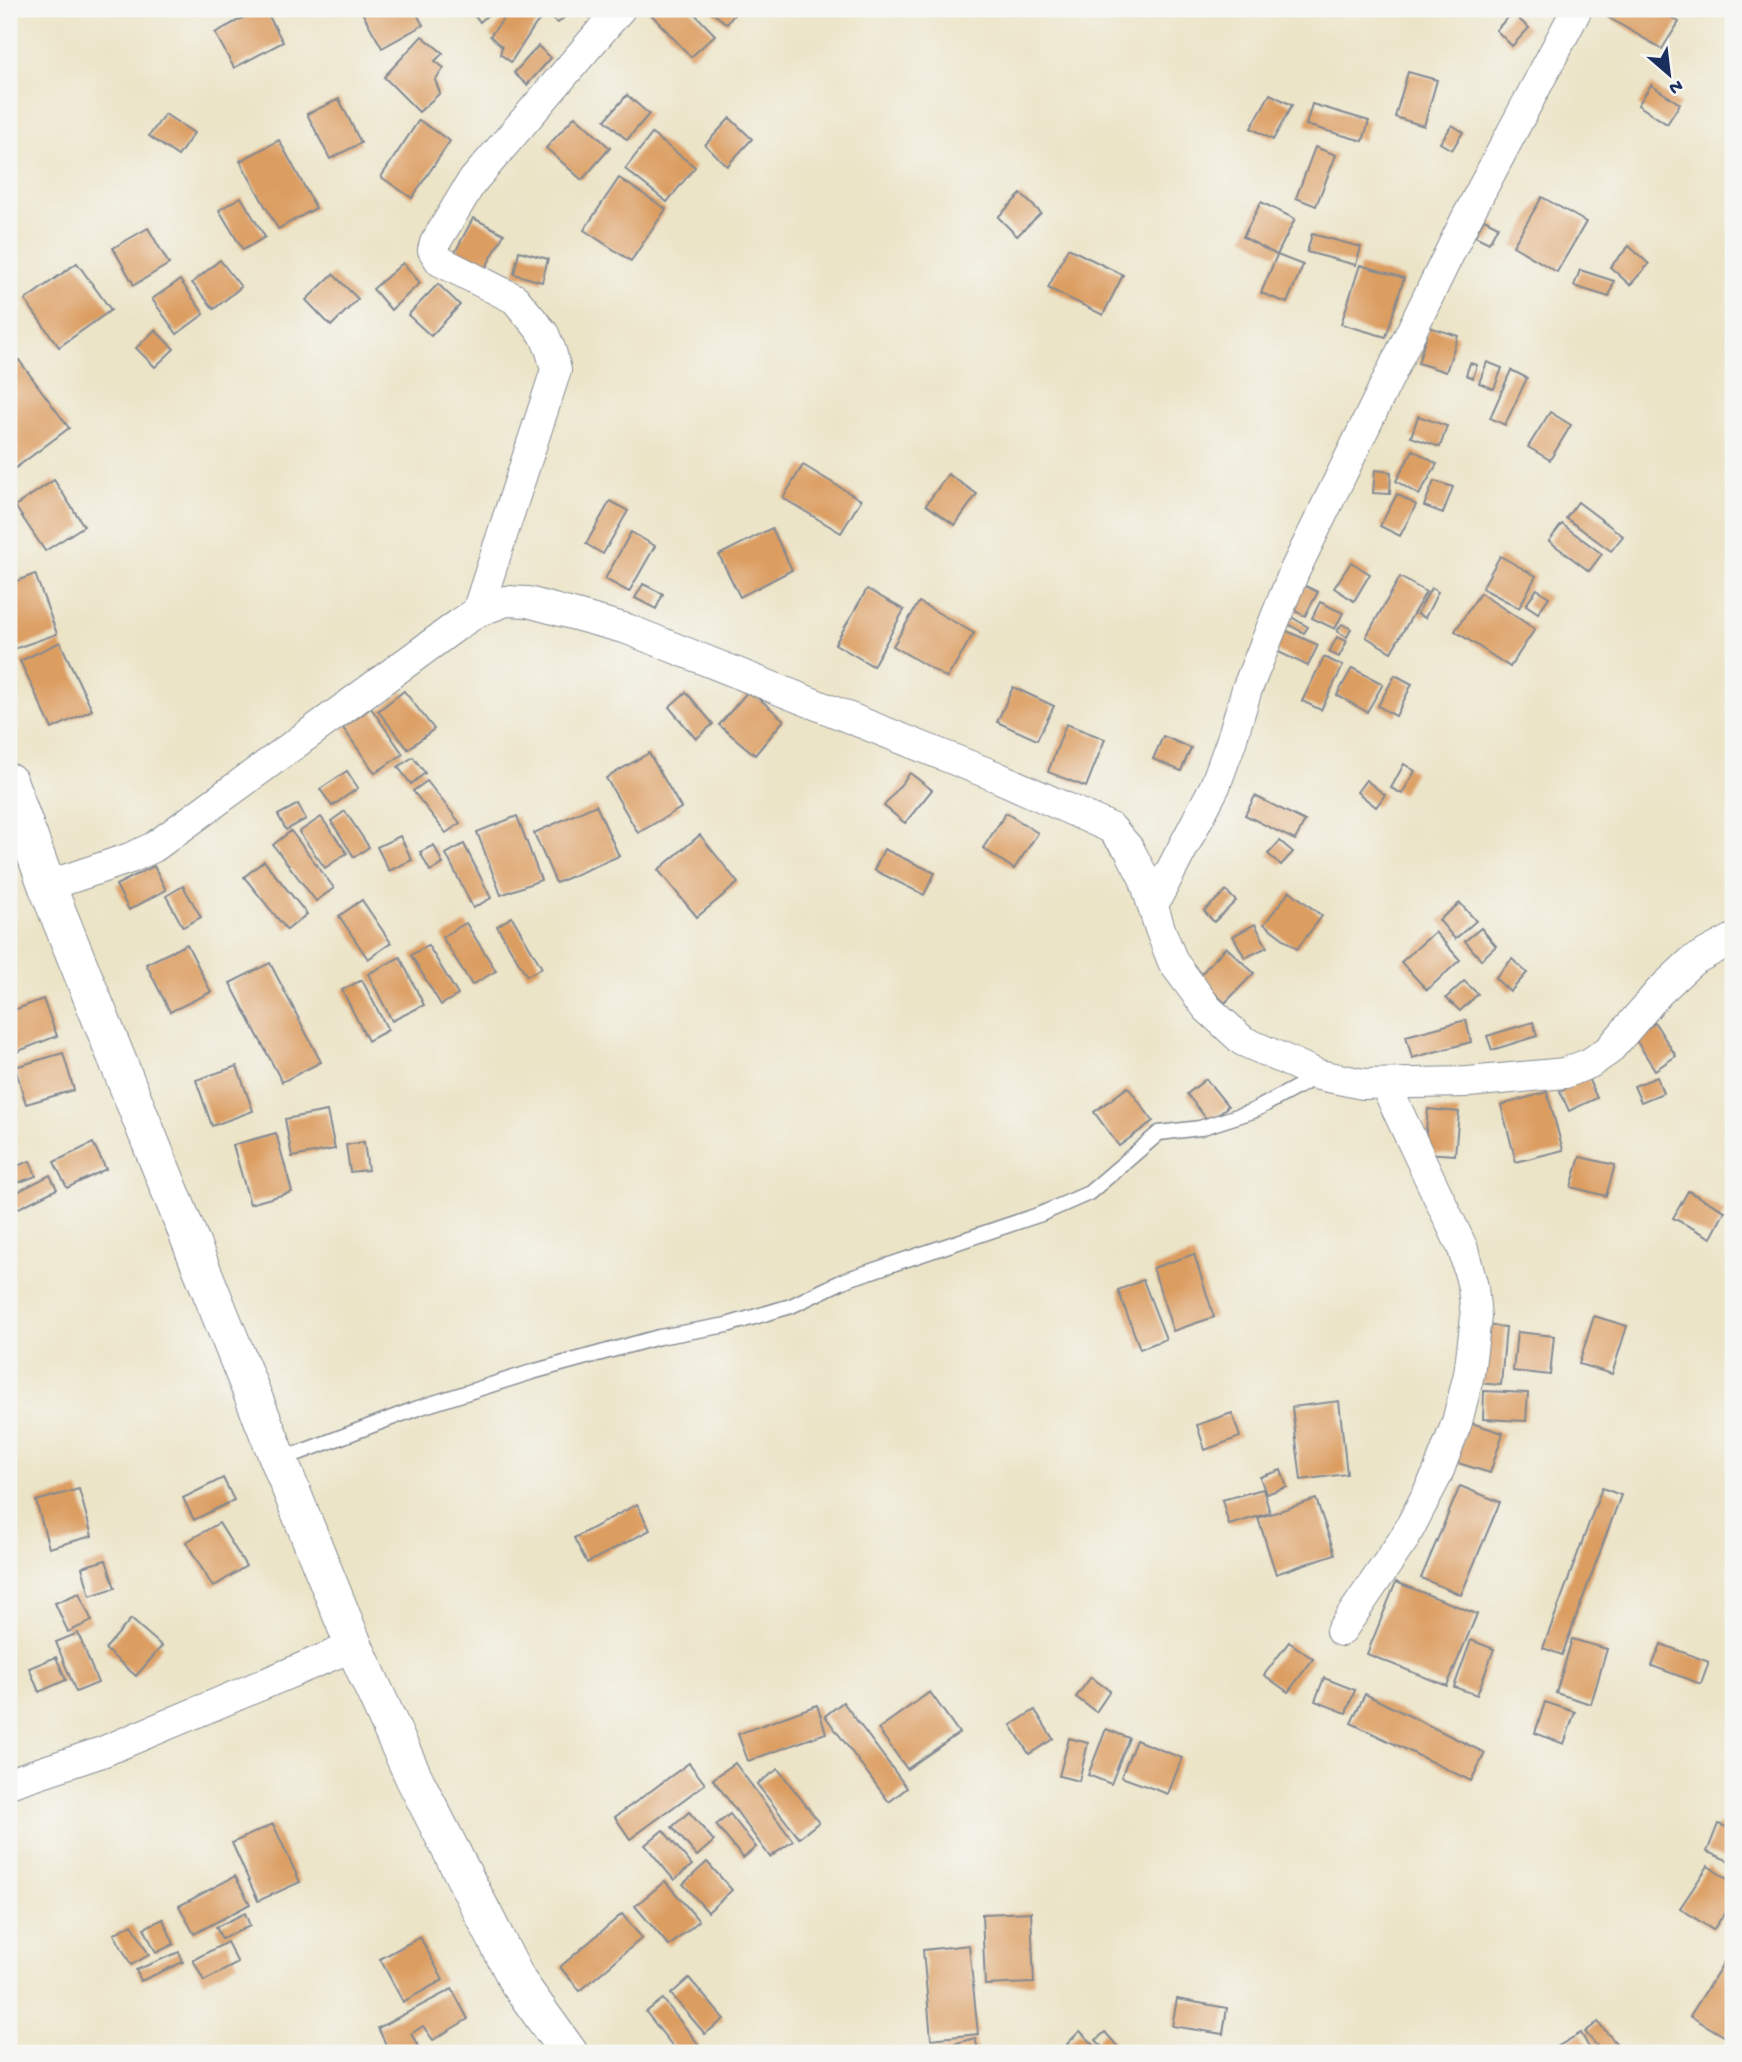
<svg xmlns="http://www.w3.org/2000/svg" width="1742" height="2062" viewBox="0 0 1742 2062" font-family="'Gochi Hand',sans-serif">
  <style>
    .building { fill: #dc9d61 }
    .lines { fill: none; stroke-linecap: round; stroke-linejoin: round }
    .service-casing { stroke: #848a92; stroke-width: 17 }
    .minor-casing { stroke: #848a92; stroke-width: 32 }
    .tertiary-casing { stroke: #848a92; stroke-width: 39 }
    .service { stroke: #fff; stroke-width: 14 }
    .minor { stroke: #fff; stroke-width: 30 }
    .tertiary { stroke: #fff; stroke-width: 37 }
  </style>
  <rect width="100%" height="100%" fill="#f6f6f2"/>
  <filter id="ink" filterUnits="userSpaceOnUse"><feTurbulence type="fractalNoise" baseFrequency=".0143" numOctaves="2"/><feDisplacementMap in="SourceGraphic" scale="14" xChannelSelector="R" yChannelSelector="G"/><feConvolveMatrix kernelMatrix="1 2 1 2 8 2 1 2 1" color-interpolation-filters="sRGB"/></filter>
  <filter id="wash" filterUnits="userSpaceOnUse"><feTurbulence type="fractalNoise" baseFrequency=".00686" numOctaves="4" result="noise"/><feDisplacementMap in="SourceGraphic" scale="28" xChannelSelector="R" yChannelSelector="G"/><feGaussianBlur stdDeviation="1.57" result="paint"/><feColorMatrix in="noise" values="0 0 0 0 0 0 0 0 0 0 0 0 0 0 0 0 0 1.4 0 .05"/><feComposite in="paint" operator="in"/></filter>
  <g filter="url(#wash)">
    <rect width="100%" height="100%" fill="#ece4c7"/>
    <g id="blocks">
      <g class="building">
        <path d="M259,9H265L283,42L234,68L215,33Z"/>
        <path d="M360,9H414L423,25L382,48Z"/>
        <path d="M468,9H494L480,22Z"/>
        <path d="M511,9H573L558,23L546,14L536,24L511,62L500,54L502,47L490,36Z"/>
        <path d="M646,9H690L715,35L691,57Z"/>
        <path d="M708,9H738L727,24Z"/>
        <path d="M1594,9H1657L1679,22L1662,49Z"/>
        <path d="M1512,13L1529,28L1512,46L1496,30Z"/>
        <path d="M422,36L443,53L435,61L444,68L435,80L440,93L419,112L384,77Z"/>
        <path d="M538,46L551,58L527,85L514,73Z"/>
        <path d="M1408,72L1437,80L1424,126L1395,117Z"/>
        <path d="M1651,85L1680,104L1667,124L1638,105Z"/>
        <path d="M1270,94L1292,105L1273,140L1251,128Z"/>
        <path d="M627,95L649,114L627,140L605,120Z"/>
        <path d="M339,99L361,143L330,159L307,114Z"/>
        <path d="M1312,104L1369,121L1363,141L1306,125Z"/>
        <path d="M165,114L194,133L178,156L149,136Z"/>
        <path d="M575,116L610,148L582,180L546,148Z"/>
        <path d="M730,118L752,139L727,166L705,145Z"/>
        <path d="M419,120L450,141L412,198L381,177Z"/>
        <path d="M1452,125L1463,132L1452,150L1440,143Z"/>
        <path d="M652,134L695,167L667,202L625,169Z"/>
        <path d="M279,140L316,208L278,229L240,161Z"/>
        <path d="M1315,147L1336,155L1316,206L1296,198Z"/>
        <path d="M619,178L666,209L631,261L584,230Z"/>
        <path d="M1021,194L1041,213L1017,236L998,217Z"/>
        <path d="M241,197L265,237L243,250L219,210Z"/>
        <path d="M1542,197L1586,222L1557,272L1513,246Z"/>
        <path d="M1261,202L1295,219L1277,255L1303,265L1287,303L1261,293L1277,255L1243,237Z"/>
        <path d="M473,218L504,234L485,269L454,254Z"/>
        <path d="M1484,219L1498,226L1489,243L1475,236Z"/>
        <path d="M148,228L169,264L134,285L113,248Z"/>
        <path d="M1312,234L1361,247L1356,265L1307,252Z"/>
        <path d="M1629,246L1649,264L1630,285L1610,267Z"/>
        <path d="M1068,248L1123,275L1103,315L1048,288Z"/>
        <path d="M519,251L548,259L542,282L514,274Z"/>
        <path d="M220,260L241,287L214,309L192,283Z"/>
        <path d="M77,263L111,310L59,347L25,300Z"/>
        <path d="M403,263L420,283L391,310L373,289Z"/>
        <path d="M1360,265L1404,278L1386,337L1341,324Z"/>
        <path d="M1580,270L1614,281L1609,297L1574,286Z"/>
        <path d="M333,274L358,299L331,326L306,300Z"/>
        <path d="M180,280L204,314L177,334L152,299Z"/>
        <path d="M438,284L460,305L431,336L408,315Z"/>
        <path d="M1429,327L1458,336L1446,372L1418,363Z"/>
        <path d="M155,330L174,349L155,367L136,348Z"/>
        <path d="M19,360L69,428L9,473V367Z"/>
        <path d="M1487,362L1502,368L1494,389L1479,383Z"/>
        <path d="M1470,363L1477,365L1473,378L1466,375Z"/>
        <path d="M1511,370L1527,378L1505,425L1490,418Z"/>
        <path d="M1550,412L1571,425L1550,460L1528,447Z"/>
        <path d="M1418,416L1447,426L1440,447L1411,437Z"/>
        <path d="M1413,450L1437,464L1419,495L1396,481Z"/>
        <path d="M803,465L861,500L841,533L783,498Z"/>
        <path d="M1375,470L1391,472L1390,494L1373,493Z"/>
        <path d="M948,474L977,494L955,525L926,505Z"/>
        <path d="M54,480L84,526L45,551L15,506Z"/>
        <path d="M1434,481L1453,487L1443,513L1424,506Z"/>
        <path d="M1397,494L1416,505L1400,536L1380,526Z"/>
        <path d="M610,501L628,511L603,554L586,544Z"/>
        <path d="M1578,502L1623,536L1611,551L1566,518Z"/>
        <path d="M1562,524L1602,554L1589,571L1549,541Z"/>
        <path d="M772,528L792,570L740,597L719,555Z"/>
        <path d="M631,532L655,546L629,592L605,579Z"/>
        <path d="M1500,556L1536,576L1519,608L1482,588Z"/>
        <path d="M1351,562L1370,574L1354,601L1334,588Z"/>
        <path d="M35,574L57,634L11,650L9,644V584Z"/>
        <path d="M1400,577L1426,592L1391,652L1366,637Z"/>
        <path d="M643,584L663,594L656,609L635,598Z"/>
        <path d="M1303,585L1318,592L1305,616L1291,609Z"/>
        <path d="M1431,588L1438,592L1425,618L1417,614Z"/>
        <path d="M867,589L904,610L873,666L835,644Z"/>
        <path d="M1537,589L1549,597L1538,613L1526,605Z"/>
        <path d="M1480,593L1535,629L1510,667L1455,631Z"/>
        <path d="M919,602L974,633L947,678L893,646Z"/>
        <path d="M1320,602L1343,613L1335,629L1312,618Z"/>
        <path d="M1290,616L1308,627L1304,633L1286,623Z"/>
        <path d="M1342,624L1351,629L1347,637L1337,631Z"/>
        <path d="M1278,627L1318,645L1308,666L1268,647Z"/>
        <path d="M1337,637L1347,641L1339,657L1329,652Z"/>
        <path d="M60,642L92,710L52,729L20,661Z"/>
        <path d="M1324,657L1343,666L1321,710L1302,701Z"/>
        <path d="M1352,668L1383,684L1367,712L1337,695Z"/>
        <path d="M1395,675L1412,684L1396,716L1378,706Z"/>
        <path d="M1013,687L1054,706L1037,740L997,722Z"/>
        <path d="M749,690L784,720L755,755L719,725Z"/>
        <path d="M404,691L434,729L408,749L378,711Z"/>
        <path d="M686,692L713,724L696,739L669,707Z"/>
        <path d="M371,708L403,754L375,773L343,728Z"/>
        <path d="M1066,724L1105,739L1086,787L1048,772Z"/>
        <path d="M1163,736L1191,748L1181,771L1153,759Z"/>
        <path d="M649,753L681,808L638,833L606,778Z"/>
        <path d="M413,757L425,773L411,784L398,767Z"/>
        <path d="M1404,764L1415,771L1402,794L1391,788Z"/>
        <path d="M347,771L358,788L332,806L320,789Z"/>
        <path d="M910,773L932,790L905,823L884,806Z"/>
        <path d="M1366,780L1385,795L1376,807L1357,792Z"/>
        <path d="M427,781L460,823L446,833L413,791Z"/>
        <path d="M1255,796L1305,821L1295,840L1245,815Z"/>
        <path d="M298,804L306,819L286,830L278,815Z"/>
        <path d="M596,805L619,856L556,883L534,833Z"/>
        <path d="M345,811L369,847L354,857L331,821Z"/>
        <path d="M1006,813L1038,833L1014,869L983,848Z"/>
        <path d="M517,816L541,880L501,895L477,832Z"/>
        <path d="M321,817L347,853L325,868L299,832Z"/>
        <path d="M291,831L334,888L316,901L273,845Z"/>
        <path d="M700,835L738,883L697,917L658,870Z"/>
        <path d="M400,836L412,860L389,871L377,847Z"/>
        <path d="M1280,841L1293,852L1281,865L1268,854Z"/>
        <path d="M464,844L491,898L473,908L446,854Z"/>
        <path d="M434,845L443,864L430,871L420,852Z"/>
        <path d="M884,849L935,873L924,895L874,870Z"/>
        <path d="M264,861L307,914L287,930L244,877Z"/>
        <path d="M154,866L166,890L129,910L116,885Z"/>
        <path d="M183,886L201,917L183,927L166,896Z"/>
        <path d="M1226,891L1236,901L1214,922L1204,911Z"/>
        <path d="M1290,891L1322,916L1297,949L1264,924Z"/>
        <path d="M362,900L391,943L368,959L339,916Z"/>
        <path d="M1460,903L1476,921L1455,939L1439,920Z"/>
        <path d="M512,917L542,968L527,976L497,926Z"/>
        <path d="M466,923L496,971L472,985L442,937Z"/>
        <path d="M1255,924L1267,947L1245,958L1233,936Z"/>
        <path d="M1481,928L1496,946L1481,960L1465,941Z"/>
        <path d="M1435,932L1460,960L1427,990L1401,962Z"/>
        <path d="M187,944L211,992L170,1012L146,964Z"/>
        <path d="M428,945L458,995L441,1005L411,955Z"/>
        <path d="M1226,947L1254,973L1225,1003L1198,977Z"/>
        <path d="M400,957L424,1005L392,1021L368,974Z"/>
        <path d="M1512,959L1527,973L1510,992L1495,978Z"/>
        <path d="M270,963L321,1062L282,1082L230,983Z"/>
        <path d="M362,980L388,1030L368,1041L342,990Z"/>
        <path d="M1464,981L1478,994L1460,1011L1446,998Z"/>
        <path d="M43,999L57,1036L11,1054L9,1012Z"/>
        <path d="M1466,1020L1471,1042L1412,1058L1406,1036Z"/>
        <path d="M1533,1022L1537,1036L1492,1050L1487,1036Z"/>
        <path d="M1655,1023L1676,1056L1655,1070L1634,1037Z"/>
        <path d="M63,1053L74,1090L26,1104L15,1067Z"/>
        <path d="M237,1066L253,1111L212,1126L196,1080Z"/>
        <path d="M1657,1077L1663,1093L1641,1102L1634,1086Z"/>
        <path d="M1588,1078L1597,1098L1569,1111L1560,1091Z"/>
        <path d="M1206,1079L1228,1106L1209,1122L1187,1094Z"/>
        <path d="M1128,1087L1153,1121L1119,1146L1094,1112Z"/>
        <path d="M1547,1092L1563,1150L1516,1162L1501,1105Z"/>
        <path d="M1428,1109L1459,1112L1455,1155L1424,1153Z"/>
        <path d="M327,1111L335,1149L292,1157L285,1119Z"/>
        <path d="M276,1133L292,1192L250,1204L233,1145Z"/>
        <path d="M364,1142L368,1170L350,1172L346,1145Z"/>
        <path d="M93,1143L106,1169L67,1188L54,1162Z"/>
        <path d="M1580,1157L1615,1165L1606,1196L1571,1187Z"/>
        <path d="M30,1161L36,1176L10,1186L9,1169Z"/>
        <path d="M50,1175L57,1189L9,1213V1196Z"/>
        <path d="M1688,1191L1725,1211L1711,1238L1673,1218Z"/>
        <path d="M1194,1254L1214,1317L1173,1331L1153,1268Z"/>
        <path d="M1143,1280L1166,1339L1140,1349L1118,1290Z"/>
        <path d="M1594,1316L1627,1326L1612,1374L1579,1364Z"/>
        <path d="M1482,1325L1506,1327L1501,1385L1477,1383Z"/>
        <path d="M1517,1332L1554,1336L1550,1375L1513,1371Z"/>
        <path d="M1484,1391L1528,1393L1526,1421L1483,1419Z"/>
        <path d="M1339,1401L1347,1474L1301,1480L1292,1407Z"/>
        <path d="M1232,1413L1240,1437L1205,1450L1197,1425Z"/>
        <path d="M1468,1422L1503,1433L1490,1473L1455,1462Z"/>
        <path d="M1281,1470L1287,1487L1266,1494L1260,1477Z"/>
        <path d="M223,1478L234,1500L194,1520L183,1498Z"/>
        <path d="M1460,1486L1500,1502L1461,1595L1421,1578Z"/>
        <path d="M1602,1488L1621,1495L1562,1655L1543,1648Z"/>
        <path d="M79,1489L92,1536L49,1548L36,1501Z"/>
        <path d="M1263,1489L1270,1513L1229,1525L1222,1500Z"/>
        <path d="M1316,1499L1335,1554L1276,1574L1258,1518Z"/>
        <path d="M637,1504L650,1530L587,1563L574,1538Z"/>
        <path d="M219,1523L246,1566L213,1587L186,1542Z"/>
        <path d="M106,1560L115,1588L90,1596L82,1567Z"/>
        <path d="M1396,1582L1477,1614L1447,1686L1367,1654Z"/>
        <path d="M79,1593L92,1621L68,1632L55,1603Z"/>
        <path d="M131,1619L162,1646L136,1676L105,1649Z"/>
        <path d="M78,1633L98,1683L76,1692L56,1642Z"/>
        <path d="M1572,1639L1607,1649L1591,1704L1556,1693Z"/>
        <path d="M1471,1640L1494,1649L1477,1695L1454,1687Z"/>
        <path d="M1289,1642L1313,1659L1288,1692L1264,1675Z"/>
        <path d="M1661,1644L1709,1662L1701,1684L1652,1666Z"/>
        <path d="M56,1657L66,1680L39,1692L29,1668Z"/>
        <path d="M1091,1677L1110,1691L1096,1712L1076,1697Z"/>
        <path d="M1324,1678L1355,1690L1346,1713L1315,1701Z"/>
        <path d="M930,1692L959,1733L907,1769L878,1729Z"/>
        <path d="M1365,1694L1485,1753L1471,1781L1351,1723Z"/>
        <path d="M843,1702L907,1788L889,1802L825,1716Z"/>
        <path d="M1545,1702L1575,1712L1564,1744L1535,1733Z"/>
        <path d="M817,1705L826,1733L748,1761L738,1734Z"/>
        <path d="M1035,1710L1053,1739L1029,1754L1011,1725Z"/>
        <path d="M1106,1729L1129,1738L1111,1784L1088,1775Z"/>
        <path d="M1069,1738L1088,1743L1079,1781L1059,1776Z"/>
        <path d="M1136,1740L1182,1758L1168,1794L1121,1777Z"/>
        <path d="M689,1763L705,1784L630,1839L615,1817Z"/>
        <path d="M735,1763L793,1841L770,1857L713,1779Z"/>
        <path d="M778,1769L819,1822L799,1838L757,1784Z"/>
        <path d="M689,1812L714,1841L697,1856L672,1827Z"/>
        <path d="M730,1814L756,1847L743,1858L716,1825Z"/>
        <path d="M273,1824L300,1882L258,1901L232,1843Z"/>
        <path d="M1718,1824L1733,1829L1732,1862L1707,1852Z"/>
        <path d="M663,1830L692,1865L674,1880L645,1845Z"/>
        <path d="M707,1862L732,1890L708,1912L683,1884Z"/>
        <path d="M1708,1866L1733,1883V1901L1713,1930L1680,1908Z"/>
        <path d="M235,1876L250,1904L194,1934L179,1906Z"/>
        <path d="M665,1881L699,1921L669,1946L635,1906Z"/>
        <path d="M1031,1912L1034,1983L985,1985L982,1914Z"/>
        <path d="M245,1913L250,1926L222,1939L216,1927Z"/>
        <path d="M622,1914L642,1938L580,1991L560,1967Z"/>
        <path d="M163,1919L174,1944L156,1953L144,1928Z"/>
        <path d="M132,1924L149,1955L131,1965L114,1934Z"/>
        <path d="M420,1937L443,1980L403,2002L380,1959Z"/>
        <path d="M227,1942L238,1963L204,1981L193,1960Z"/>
        <path d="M969,1945L978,2034L931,2039L923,1950Z"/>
        <path d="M1733,1948V2022L1724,2036L1690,2016Z"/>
        <path d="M179,1952L183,1962L141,1981L136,1970Z"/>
        <path d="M689,1978L724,2019L705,2034L671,1994Z"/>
        <path d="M452,1989L468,2019L433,2040L423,2026L411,2034L423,2053H390L378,2028Z"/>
        <path d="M663,1999L699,2045L689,2053H678L646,2012Z"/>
        <path d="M1177,1999L1227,2008L1223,2034L1172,2026Z"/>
        <path d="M1598,2022L1621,2049L1617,2053H1603L1585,2032Z"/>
        <path d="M1080,2031L1102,2053H1076L1067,2044Z"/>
        <path d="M1105,2032L1120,2049L1115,2053H1108L1096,2040Z"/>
        <path d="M1581,2033L1592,2053H1560L1557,2047Z"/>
        <path d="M975,2038L979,2053H928L927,2051Z"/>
      </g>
    </g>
  </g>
  <g filter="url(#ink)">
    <use href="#blocks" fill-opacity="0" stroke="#848a92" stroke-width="2"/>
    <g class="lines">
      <defs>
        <path id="service" d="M280,1460L418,1408L532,1372L659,1337L727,1325L791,1306L845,1280L1041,1214L1089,1193L1159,1133L1200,1128L1253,1111L1318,1076"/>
        <g id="minor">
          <path d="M477,612L556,370L551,351L544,334L515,299L440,261L433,250L435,243L471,183L620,9"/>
          <path d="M47,886L130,858L154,847L459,624L477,612L506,601L528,602L627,629L995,776L1111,828L1129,849L1144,878L1160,929L1173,962L1207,1008L1243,1041L1319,1075L1363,1084L1468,1082L1565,1073L1590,1063L1609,1050L1659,992L1692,961L1733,939"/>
          <path d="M1153,905L1215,786L1231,742L1247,689L1294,572L1465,221L1577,9"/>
          <path d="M1341,1631L1404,1539L1437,1475L1457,1422L1469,1374L1476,1317L1473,1287L1463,1249L1385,1084"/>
          <path d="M9,1783L102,1752L354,1646"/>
        </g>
        <path id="tertiary" d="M9,782L47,886L354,1646L414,1778L518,1982L569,2053"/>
      </defs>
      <use href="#service" class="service-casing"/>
      <use href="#minor" class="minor-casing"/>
      <use href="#tertiary" class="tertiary-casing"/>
      <use href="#service" class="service"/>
      <use href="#minor" class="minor"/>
      <use href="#tertiary" class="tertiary"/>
    </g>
  </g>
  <rect width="1742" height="2062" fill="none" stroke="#f6f6f2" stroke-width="35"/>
  <g transform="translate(1669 74) rotate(152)" stroke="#f6f6f2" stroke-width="5" paint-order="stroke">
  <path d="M0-5L12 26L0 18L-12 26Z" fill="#1b2f5e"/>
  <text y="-10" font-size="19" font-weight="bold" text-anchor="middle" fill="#1b2f5e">N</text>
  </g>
</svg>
